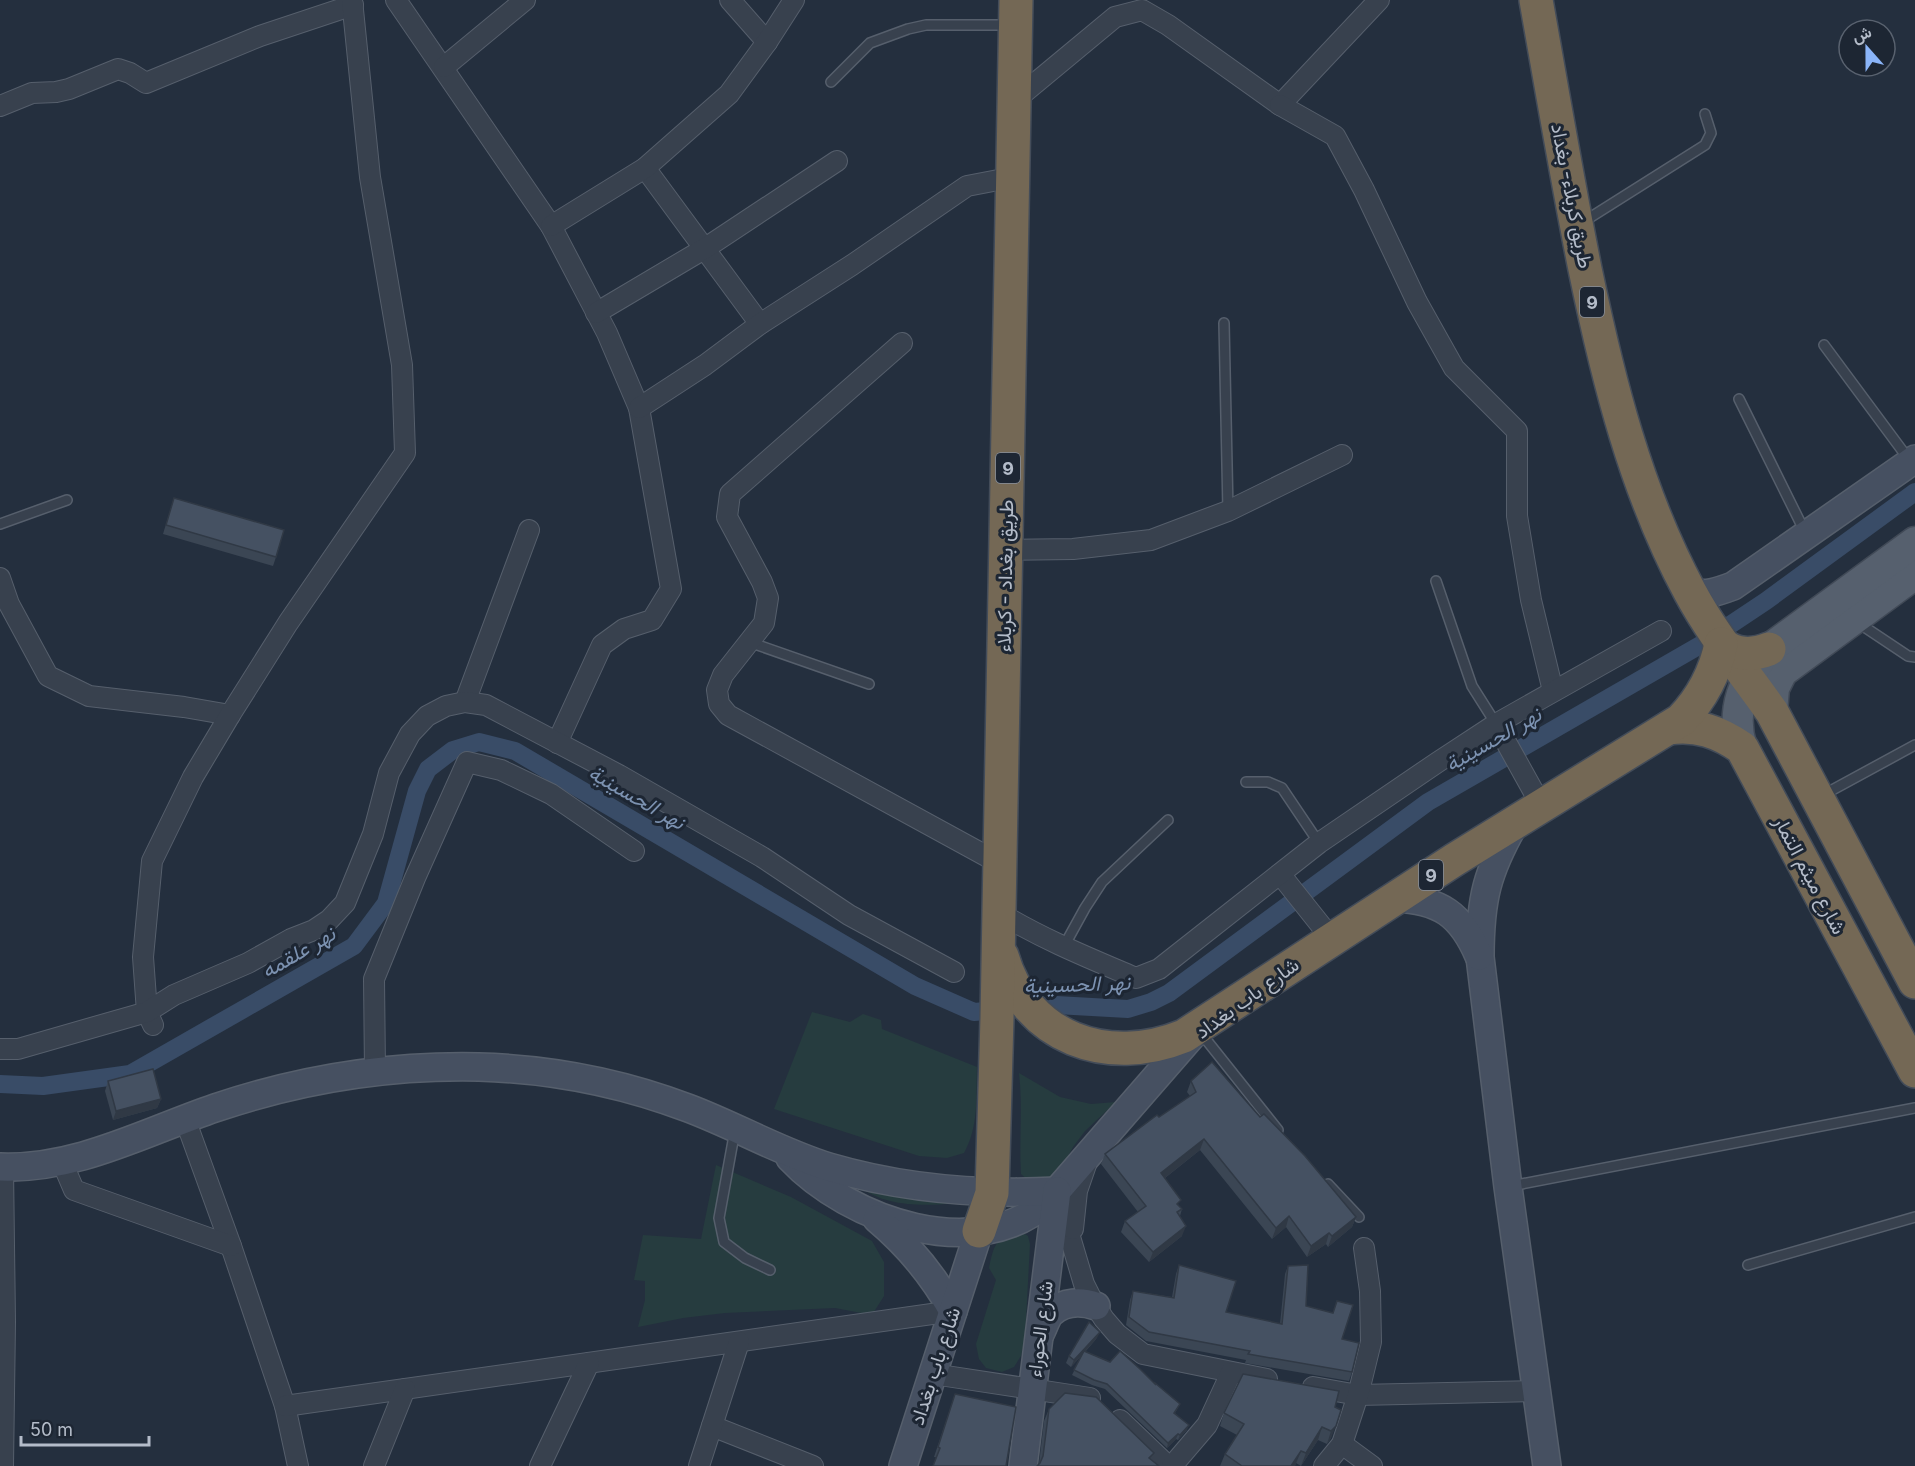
<svg xmlns="http://www.w3.org/2000/svg" width="1915" height="1466" viewBox="0 0 1915 1466" font-family="Inter,Vazirmatn,sans-serif">
  <style>
    .green { fill: #263c3f }
    .lines { fill: none; stroke-linecap: round; stroke-linejoin: round }
    .canal { stroke: #394c67; stroke-width: 18 }
    .lane-casing { stroke: #565f6c; stroke-width: 12 }
    .street-casing { stroke: #565f6c; stroke-width: 22 }
    .secondary-casing { stroke: #565f6c; stroke-width: 30 }
    .primary-casing { stroke: #414a57; stroke-width: 33 }
    .highway-casing { stroke: #434c59; stroke-width: 36 }
    .lane { stroke: #38414e; stroke-width: 9 }
    .street { stroke: #38414e; stroke-width: 20 }
    .secondary { stroke: #465061; stroke-width: 27 }
    .primary { stroke: #56606e; stroke-width: 30 }
    .highway { stroke: #746855; stroke-width: 33 }
    .wall { fill: #3b4654 }
    .shaded-wall { fill: #303945 }
    .building { fill: #455162; stroke: #303945; stroke-width: 1.5 }
    .labels { text-anchor: middle; dominant-baseline: central; stroke-width: 6; stroke-linejoin: round; paint-order: stroke }
    .shield { fill: #1d2633; stroke: #878f9c; stroke-width: 1.5 }
    .shield-label { font-size: 18px; font-weight: bold; fill: #b4bcc9 }
    .street-label { font-size: 20px; fill: #b4bcc9; stroke: #1d2633 }
    .water-label { font-size: 21px; font-style: italic; fill: #7c92b1; stroke: #1d2633 }
  </style>
  <rect width="100%" height="100%" fill="#242f3e"/>
  <g class="green">
    <path d="M812,1012L850,1022L863,1014L881,1020L882,1029L977,1067C976,1098 979,1126 964,1153L947,1158L919,1156L774,1109Z"/>
    <path d="M1019,1073L1060,1097L1091,1104L1116,1102L1085,1131L1073,1147L1057,1176L1032,1184L1021,1174C1019,1140 1023,1107 1019,1073Z"/>
    <path d="M716,1165L791,1197L872,1241L884,1262V1296L872,1315L835,1308L725,1313L683,1318L638,1327L645,1300V1281L634,1280L643,1235L701,1239Z"/>
    <path d="M858,1185L959,1203C926,1206 884,1208 858,1185Z"/>
    <path d="M1020,1231L1028,1236L1030,1244L1025,1339L1021,1356L1014,1367L1002,1372L986,1368L979,1359L976,1344L996,1280L989,1268C994,1244 995,1239 1020,1231Z"/>
  </g>
  <g class="lines">
    <g class="canal">
      <path d="M1730,625L1766,601L1915,492"/>
      <path d="M0,1084L43,1086L130,1074L354,946L386,903L417,791L428,769L453,750L479,742L515,751L915,986L974,1012L1056,1005L1128,1009L1151,1002L1169,993L1428,802L1702,644"/>
    </g>
    <defs>
      <g id="lane">
        <path d="M831,82L870,43L908,29L926,25H1011"/>
        <path d="M1583,222L1705,145L1711,133L1705,114"/>
        <path d="M1224,323L1228,511"/>
        <path d="M1824,345L1910,461"/>
        <path d="M1739,399L1805,532"/>
        <path d="M0,524L67,500"/>
        <path d="M1436,581L1472,686L1496,724"/>
        <path d="M1857,622L1908,656L1915,657"/>
        <path d="M749,642L869,684"/>
        <path d="M1246,782H1268L1282,788L1319,843"/>
        <path d="M1823,795L1915,745"/>
        <path d="M1063,948L1085,908L1102,882L1168,820"/>
        <path d="M1200,1032L1278,1130"/>
        <path d="M735,1130L719,1218L724,1242L745,1258L770,1270"/>
        <path d="M1328,1184L1359,1217"/>
        <path d="M1511,1186L1915,1108"/>
        <path d="M1748,1265L1915,1217"/>
      </g>
      <g id="street">
        <path d="M396,0L551,226L607,333L639,408L671,589L652,620L624,629L602,645L557,743"/>
        <path d="M730,0L767,42"/>
        <path d="M444,67L525,0"/>
        <path d="M1015,100L1115,17L1142,10L1168,25L1280,105L1379,0"/>
        <path d="M1280,105L1335,136L1364,190L1417,302L1454,368L1517,431V516L1531,600L1553,691"/>
        <path d="M0,106L32,93L56,92L69,89L118,69L130,73L146,83L260,36L353,5"/>
        <path d="M645,168L760,324"/>
        <path d="M551,226L645,168L729,94L767,42L794,0"/>
        <path d="M596,313L704,249L837,161"/>
        <path d="M902,343L730,494L727,517L762,582L768,598L764,623L723,675L717,690L719,704L728,715L999,863"/>
        <path d="M639,408L705,365L760,324L852,265L967,186L1014,177"/>
        <path d="M1006,550L1073,549L1151,540L1228,511L1342,455"/>
        <path d="M0,578L9,604L48,676L89,696L184,707L230,715"/>
        <path d="M465,702L529,530"/>
        <path d="M1496,724L1541,805"/>
        <path d="M1280,874L1331,938"/>
        <path d="M998,912C1042,939 1089,958 1136,978L1159,969L1319,843L1438,762L1496,724L1661,631"/>
        <path d="M153,1025L147,1012L143,957L152,861L193,777L230,715L288,623L405,453L402,365L370,177L352,0"/>
        <path d="M0,1049H18L147,1012L174,995L248,963L291,939L314,930L329,920L345,903L373,834L389,773L410,734L427,716L446,706L465,702L486,705L619,775L762,857L849,915L954,972"/>
        <path d="M375,1071L374,979L415,878L467,762L501,770L551,794L634,851"/>
        <path d="M185,1119L231,1246L285,1406L298,1466"/>
        <path d="M62,1162L74,1190L231,1246"/>
        <path d="M1059,1200L1084,1284L1093,1302L1104,1319L1117,1334L1143,1354L1267,1379"/>
        <path d="M1073,1229L1077,1191L1087,1162"/>
        <path d="M933,1374L1090,1398"/>
        <path d="M1313,1387L1358,1395L1536,1391"/>
        <path d="M285,1406L953,1311"/>
        <path d="M1120,1420L1168,1466"/>
        <path d="M712,1426L813,1466"/>
        <path d="M1342,1444L1372,1466"/>
        <path d="M3,1466L5,1322L3,1168"/>
        <path d="M374,1466L405,1389"/>
        <path d="M540,1466L589,1363"/>
        <path d="M699,1466L739,1342"/>
        <path d="M1172,1466L1207,1425L1231,1373"/>
        <path d="M1324,1466L1342,1444L1358,1395L1371,1342L1370,1291L1364,1248"/>
      </g>
      <g id="secondary">
        <path d="M1690,592C1706,596 1717,592 1733,586L1915,459"/>
        <path d="M1516,821C1487,871 1480,899 1480,957L1508,1187L1547,1466"/>
        <path d="M1395,898C1440,900 1461,914 1479,956"/>
        <path d="M790,1158C849,1221 978,1266 1049,1200L1197,1030"/>
        <path d="M0,1167C76,1170 145,1132 215,1108C301,1079 388,1065 479,1067C549,1069 622,1083 688,1108C736,1126 780,1152 829,1167C904,1189 980,1195 1057,1191"/>
        <path d="M877,1219C908,1245 933,1275 953,1311"/>
        <path d="M1040,1334C1044,1327 1046,1318 1051,1313C1064,1301 1081,1301 1096,1306"/>
        <path d="M903,1466L979,1231"/>
        <path d="M1023,1466L1057,1191"/>
      </g>
      <g id="primary">
        <path d="M1772,712L1774,688L1782,672L1915,574"/>
        <path d="M1742,748C1730,711 1744,676 1769,649L1915,542"/>
      </g>
      <g id="highway">
        <path d="M1536,0C1552,90 1567,179 1585,269C1608,380 1636,492 1690,592C1713,635 1744,672 1772,712L1915,982"/>
        <path d="M1721,644C1736,655 1751,656 1769,649"/>
        <path d="M1669,728C1697,724 1719,732 1742,748L1915,1071"/>
        <path d="M1002,956C1026,1039 1108,1067 1184,1036L1454,860L1681,720C1702,698 1715,674 1721,644"/>
        <path d="M979,1231L992,1193L997,1018L1016,0"/>
      </g>
    </defs>
    <use href="#lane" class="lane-casing"/>
    <use href="#street" class="street-casing"/>
    <use href="#secondary" class="secondary-casing"/>
    <use href="#primary" class="primary-casing"/>
    <use href="#highway" class="highway-casing"/>
    <use href="#lane" class="lane"/>
    <use href="#street" class="street"/>
    <use href="#secondary" class="secondary"/>
    <use href="#primary" class="primary"/>
    <use href="#highway" class="highway"/>
  </g>
  <g class="wall">
    <path d="M174,498L276,557L273,566L163,534Z"/>
    <path d="M108,1081L161,1099L157,1108L113,1120L105,1091Z"/>
    <path d="M1191,1081L1260,1117L1356,1217L1352,1227L1328,1247L1326,1244L1307,1257L1286,1227L1272,1239L1200,1150L1165,1178L1179,1206L1182,1209L1180,1216L1182,1236L1149,1262L1121,1232L1125,1221L1138,1212L1101,1164L1105,1154L1190,1096L1187,1092Z"/>
    <path d="M1179,1265L1226,1312L1280,1324L1285,1274L1288,1266L1306,1306L1342,1339L1352,1372L1349,1381L1245,1363L1246,1360L1146,1341L1126,1325L1130,1300L1133,1291L1172,1297L1176,1274Z"/>
    <path d="M1097,1338L1085,1352L1155,1384L1180,1404L1175,1413L1187,1430L1178,1440L1176,1439L1167,1448L1105,1389L1092,1385L1072,1375L1082,1355L1071,1367L1066,1363L1069,1356Z"/>
    <path d="M955,1394L1006,1466L934,1457Z"/>
    <path d="M1096,1397L1039,1464L1044,1421L1049,1409Z"/>
    <path d="M1335,1407L1331,1438L1327,1444L1318,1440L1301,1466L1296,1463L1295,1466H1220L1225,1454L1237,1435L1220,1426L1224,1413Z"/>
  </g>
  <g class="shaded-wall">
    <path d="M161,1099L157,1108L113,1120L116,1111Z"/>
    <path d="M1204,1139L1200,1150L1157,1184L1161,1173Z"/>
    <path d="M1289,1216L1286,1227L1272,1239L1276,1228Z"/>
    <path d="M1356,1217L1352,1227L1328,1247L1332,1236Z"/>
    <path d="M1186,1226L1182,1236L1149,1262L1153,1252Z"/>
    <path d="M1329,1233L1326,1244L1307,1257L1311,1246Z"/>
    <path d="M1100,1332L1097,1338L1071,1367L1074,1360Z"/>
    <path d="M1189,1425L1187,1430L1178,1440L1180,1435Z"/>
    <path d="M1336,1426L1331,1438L1327,1444L1331,1431Z"/>
    <path d="M1322,1427L1318,1440L1301,1466L1306,1453Z"/>
    <path d="M1178,1434L1176,1439L1167,1448L1168,1443Z"/>
    <path d="M1301,1451L1295,1466H1291Z"/>
  </g>
  <g class="building">
    <path d="M174,498L284,530L276,557L166,525Z"/>
    <path d="M1212,1062L1260,1117L1264,1114L1305,1156L1356,1217L1332,1236L1329,1233L1311,1246L1289,1216L1276,1228L1204,1139L1161,1173L1181,1200L1177,1204L1182,1209L1177,1212L1186,1226L1153,1252L1125,1221L1146,1206L1105,1154L1157,1115L1159,1117L1196,1092L1191,1081Z"/>
    <path d="M153,1069L161,1099L116,1111L108,1081Z"/>
    <path d="M1179,1265L1236,1281L1226,1312L1282,1324L1288,1266L1308,1265L1306,1306L1333,1313L1337,1301L1353,1305L1342,1339L1359,1343L1352,1372L1248,1354L1250,1351L1149,1332L1129,1317L1133,1291L1174,1298Z"/>
    <path d="M1089,1322L1100,1332L1074,1360L1069,1356Z"/>
    <path d="M1084,1351L1110,1362L1120,1351L1140,1369L1155,1384V1383L1180,1404L1174,1413L1189,1425L1180,1435L1178,1434L1168,1443L1107,1384L1094,1380L1074,1370Z"/>
    <path d="M1243,1374L1339,1391L1335,1407L1341,1410L1336,1426L1331,1431L1322,1427L1306,1453L1301,1451L1291,1466H1242L1225,1454L1244,1424L1224,1413Z"/>
    <path d="M1065,1393L1096,1397L1154,1453L1149,1458L1159,1466H1037L1040,1463L1043,1456L1049,1409Z"/>
    <path d="M955,1394L1016,1407L1006,1466H933L940,1448L938,1447Z"/>
  </g>
  <g class="labels">
    <g class="shield">
      <rect x="1580" y="287" width="24" height="30" rx="4.5"/>
      <rect x="996" y="453" width="24" height="30" rx="4.5"/>
      <rect x="1419" y="860" width="24" height="30" rx="4.5"/>
    </g>
    <g class="shield-label">
      <text x="1592" y="302">9</text>
      <text x="1008" y="468">9</text>
      <text x="1431" y="875">9</text>
    </g>
    <g class="street-label">
      <text transform="translate(1572 196) rotate(79)">طريق كربلاء- بغداد</text>
      <text transform="translate(1005 576) rotate(-89)">طريق بغداد - كربلاء</text>
      <text transform="translate(1810 875) rotate(62)">شارع ميثم التمار</text>
      <text transform="translate(1247 998) rotate(-36)">شارع باب بغداد</text>
      <text transform="translate(1040 1329) rotate(-83)">شارع الحوراء</text>
      <text transform="translate(935 1366) rotate(-72)">شارع باب بغداد</text>
    </g>
    <g class="water-label">
      <text transform="translate(1493 739) rotate(-30)">نهر الحسينية</text>
      <text transform="translate(637 797) rotate(30)">نهر الحسينية</text>
      <text transform="translate(298 952) rotate(-30)">نهر علقمه</text>
      <text transform="translate(1077 984) rotate(-2)">نهر الحسينية</text>
    </g>
  </g>
  <g transform="translate(1867 48) rotate(339)"><circle r="28" fill="#1d2633" stroke="#59626f" stroke-width="1.5"/>
  <path d="M0-4.5L10 22L0 15L-10 22Z" fill="#8ab4f8"/>
  <text y="-9" font-size="16" font-weight="bold" text-anchor="middle" fill="#b4bcc9">ش</text>
  </g>
  <path d="M21 1436v9h128v-9" fill="none" stroke="#b4bcc9" stroke-width="3"/>
  <text x="30" y="1436" font-size="18" fill="#b4bcc9" stroke="#1d2633" stroke-width="4.5" paint-order="stroke">50 m</text>
</svg>
